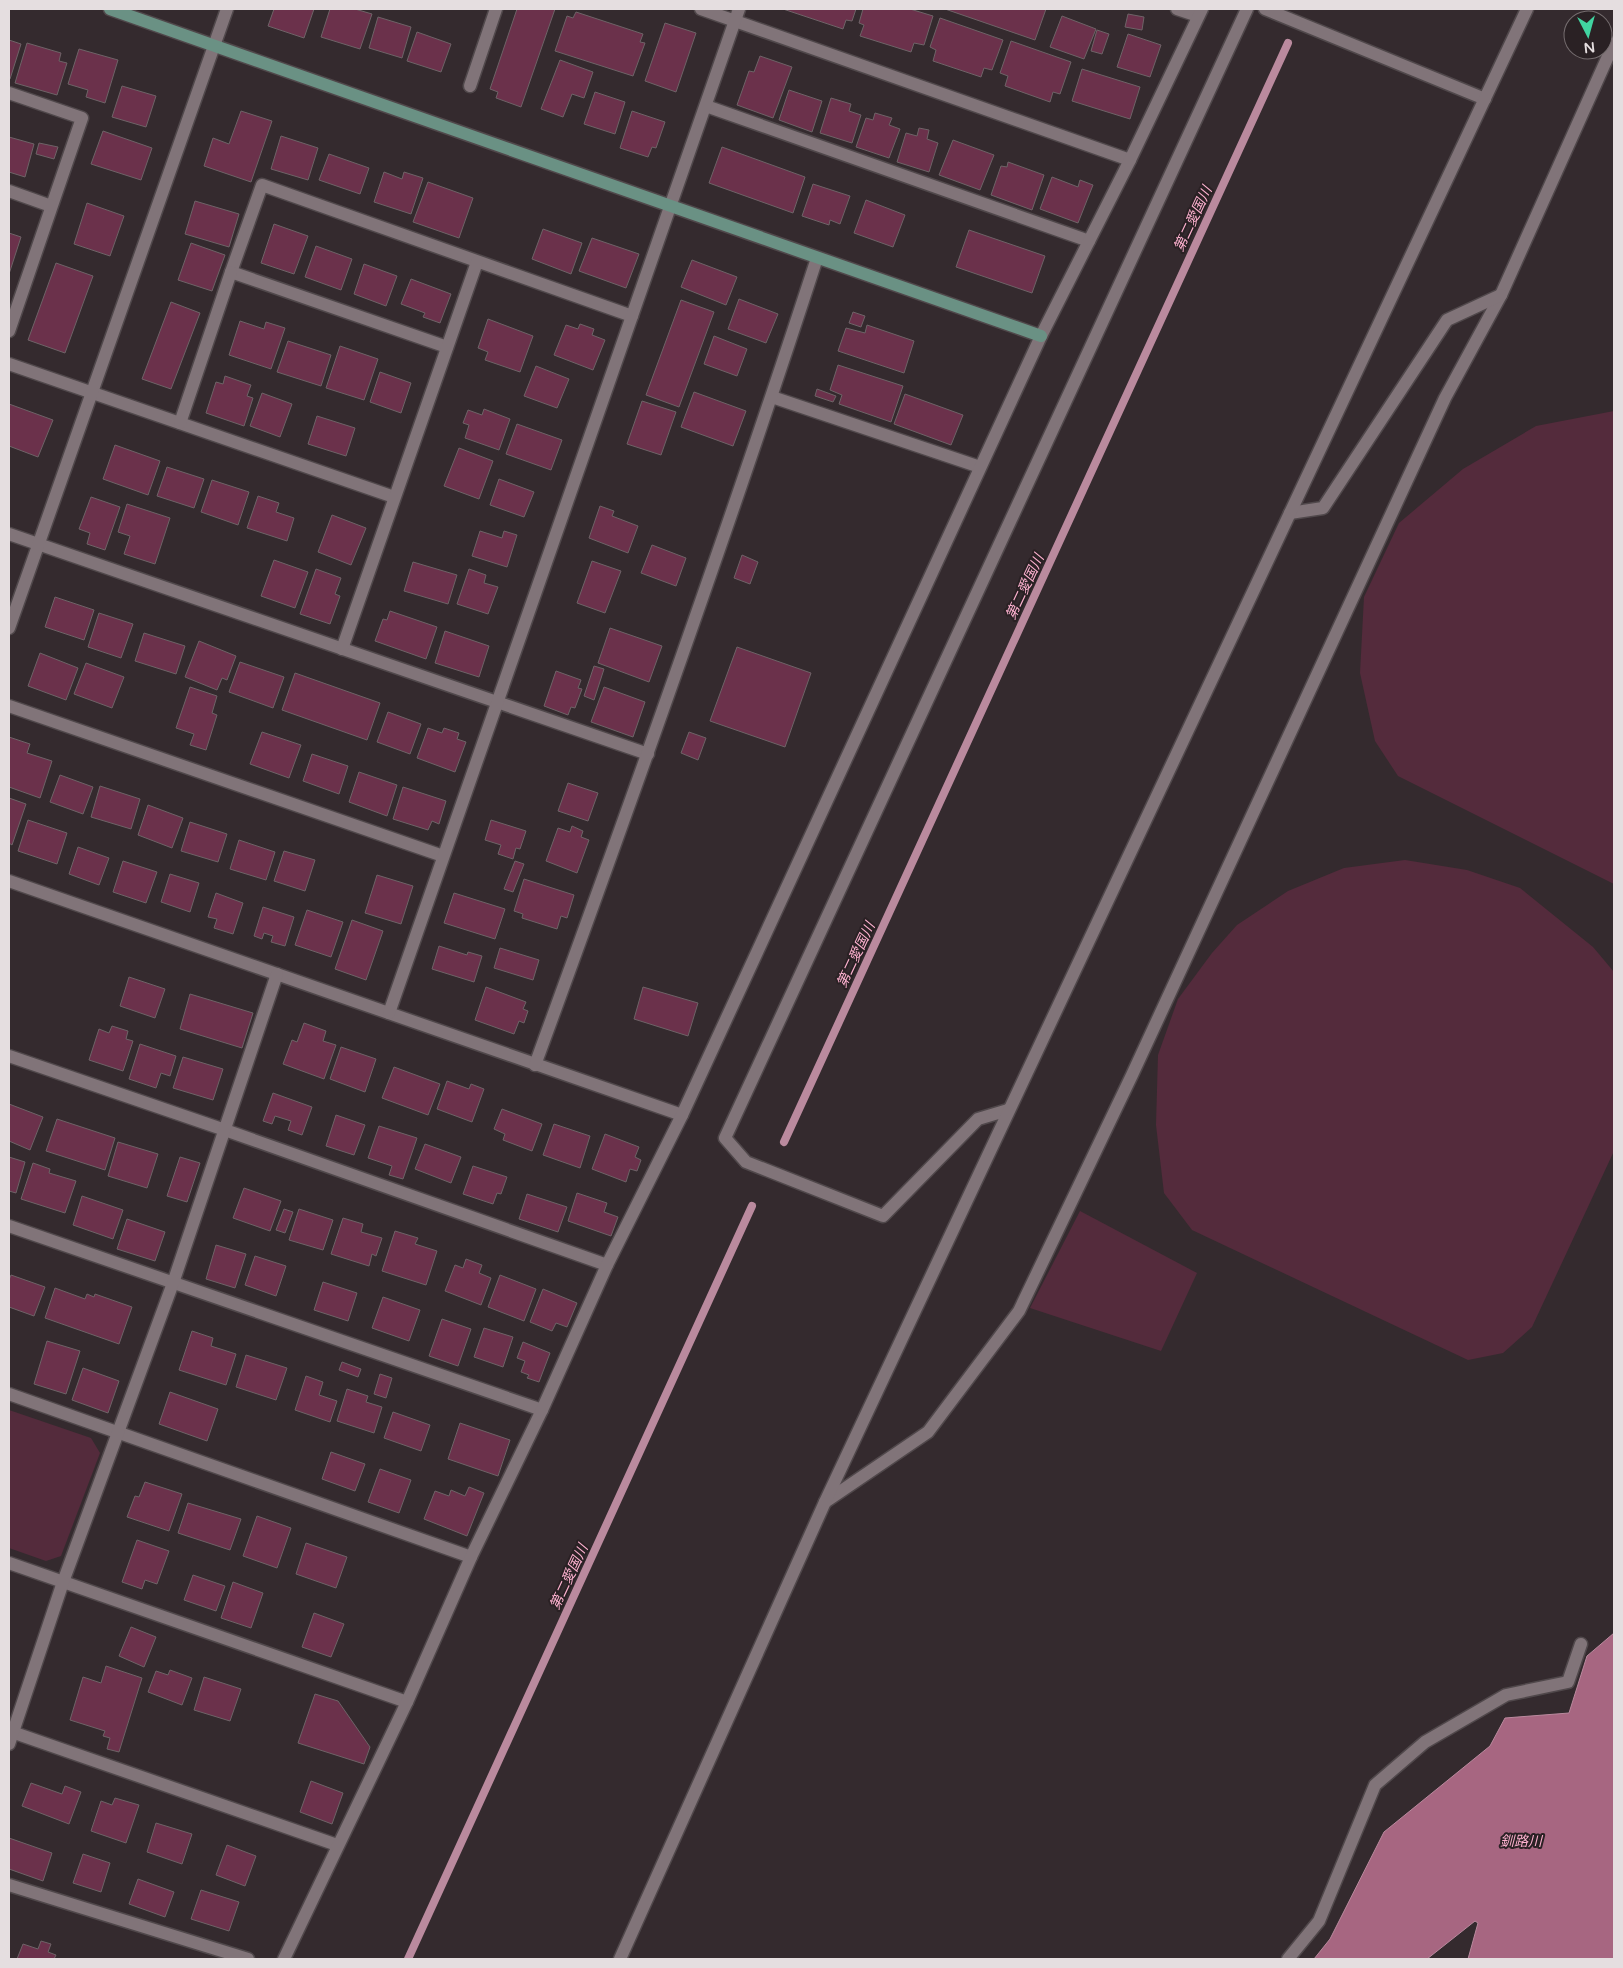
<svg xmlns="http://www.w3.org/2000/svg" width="1623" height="1968" viewBox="0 0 1623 1968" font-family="'Varela Round','Noto Sans JP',sans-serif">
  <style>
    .green { fill: #542b3c }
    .water { fill: #a76681; stroke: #ba8a9e }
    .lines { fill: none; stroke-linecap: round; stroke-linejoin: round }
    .stream { stroke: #ba8a9e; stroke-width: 8 }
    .building { fill: #6b314b; stroke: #6e6367 }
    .lane-casing { stroke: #50484b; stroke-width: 15 }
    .street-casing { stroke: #50484b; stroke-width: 15 }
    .secondary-casing { stroke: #50484b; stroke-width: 15 }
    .lane { stroke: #817479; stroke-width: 12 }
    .street { stroke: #817479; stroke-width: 12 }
    .secondary { stroke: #6a9184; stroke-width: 12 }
    .labels { text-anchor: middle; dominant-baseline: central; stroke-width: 4; stroke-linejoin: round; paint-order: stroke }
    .water-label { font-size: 14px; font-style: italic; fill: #fdb1cf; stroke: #2a2124 }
  </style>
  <rect width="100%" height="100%" fill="#342a2e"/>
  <g class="green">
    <path d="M1614,411V884L1398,776L1375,741L1360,673L1364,597L1399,523L1463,469L1536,426Z"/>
    <path d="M1405,860L1467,870L1520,888L1593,947L1614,972V1151L1532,1327L1503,1353L1468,1360L1192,1230L1164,1193L1156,1125L1158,1055L1178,999L1212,953L1237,925L1288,891L1344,868Z"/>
    <path d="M1080,1211L1197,1273L1161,1351L1030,1308Z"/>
    <path d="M9,1410L91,1438L100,1453L61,1556L46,1561L9,1548Z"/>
  </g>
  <path class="water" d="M1614,1633V1959H1468L1478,1923L1475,1921L1427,1959H1314L1330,1939L1384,1832L1490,1746L1505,1718L1569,1713L1587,1656Z"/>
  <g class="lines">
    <g class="stream">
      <path d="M784,1142L1288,43"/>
      <path d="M408,1959L752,1206"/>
    </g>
  </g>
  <g class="building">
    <path d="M274,9H314L304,38L268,26Z"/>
    <path d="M330,9H355L372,14L360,49L321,37Z"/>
    <path d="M517,9H555L521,107L496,98L498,92L490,89Z"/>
    <path d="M783,9H856L852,21L846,20L843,29Z"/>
    <path d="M863,9H910L933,16L924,45L914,43L911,52L860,36L864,25L859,23Z"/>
    <path d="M945,9H1046L1035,40Z"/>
    <path d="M576,12L643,34L640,42L645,43L633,76L555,51L567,16L573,18Z"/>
    <path d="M1128,14L1144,17L1142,30L1125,27Z"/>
    <path d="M1062,16L1096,29L1084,59L1050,47Z"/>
    <path d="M378,17L411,27L402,58L369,48Z"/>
    <path d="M940,18L1003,40L992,70L984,68L981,77L933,61L936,50L930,47Z"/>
    <path d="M665,23L696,33L676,92L645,81Z"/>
    <path d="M1097,30L1109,34L1102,54L1091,51Z"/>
    <path d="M417,32L451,44L441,72L407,61Z"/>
    <path d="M1128,34L1161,45L1150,77L1117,67Z"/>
    <path d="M9,40L21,44L10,79H9Z"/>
    <path d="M1011,41L1071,62L1060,94L1053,92L1050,102L1005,86L1008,76L1000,73Z"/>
    <path d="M27,43L61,53L59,61L67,63L57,95L15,83Z"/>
    <path d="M79,49L118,60L105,103L86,97L88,90L68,84Z"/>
    <path d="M760,56L792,67L773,118L737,105L749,71L754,72Z"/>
    <path d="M560,60L593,72L584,98L572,94L563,117L541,109Z"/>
    <path d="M1082,69L1140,87L1130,119L1072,101Z"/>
    <path d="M122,86L156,96L146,127L112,117Z"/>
    <path d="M789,90L822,101L812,132L779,120Z"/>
    <path d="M595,92L625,102L615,134L584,124Z"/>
    <path d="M831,98L851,104L849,111L861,115L852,143L820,133Z"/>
    <path d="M241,111L272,121L251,182L204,166L213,138L229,144Z"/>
    <path d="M632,111L665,122L656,148L652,147L648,157L620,148Z"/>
    <path d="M875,113L892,118L889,125L900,129L889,158L856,147L866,118L873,120Z"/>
    <path d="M919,128L929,130L927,139L938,143L929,172L897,162L906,133L917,136Z"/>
    <path d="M103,131L152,148L141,180L91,164Z"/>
    <path d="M281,136L318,148L308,180L271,169Z"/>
    <path d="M9,137L34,144L25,177L9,172Z"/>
    <path d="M953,140L994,155L980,190L939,175Z"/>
    <path d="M39,143L58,147L54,159L36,154Z"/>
    <path d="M722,147L805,177L793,213L709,183Z"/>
    <path d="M329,154L369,168L360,194L319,180Z"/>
    <path d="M1008,162L1044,175L1032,210L991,195L1001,166L1007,167Z"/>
    <path d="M384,172L402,179L404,172L423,178L411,214L374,202Z"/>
    <path d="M1052,177L1078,187L1080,180L1093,185L1078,223L1040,209Z"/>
    <path d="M428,182L473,198L459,238L413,222Z"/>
    <path d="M813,184L850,196L840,224L830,220L829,225L802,216Z"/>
    <path d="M866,200L905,215L893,247L854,233Z"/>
    <path d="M195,201L239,214L229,247L185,234Z"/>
    <path d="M87,203L124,216L110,256L74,244Z"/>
    <path d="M274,224L308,236L294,274L261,263Z"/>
    <path d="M543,229L582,243L571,274L532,259Z"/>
    <path d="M969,230L1045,256L1032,293L956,267Z"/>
    <path d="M9,233L21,237L9,274Z"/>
    <path d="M592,238L639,254L626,288L579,271Z"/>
    <path d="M191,243L225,255L212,291L178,280Z"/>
    <path d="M316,246L352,259L341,290L305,277Z"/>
    <path d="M692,260L737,277L726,305L681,287Z"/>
    <path d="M56,263L93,276L65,353L28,340Z"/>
    <path d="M364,264L397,276L386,306L354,294Z"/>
    <path d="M411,279L451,294L440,323L423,317L425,313L401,304Z"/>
    <path d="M739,299L778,314L766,343L728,329Z"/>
    <path d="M681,300L714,312L679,407L646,395Z"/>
    <path d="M171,302L200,313L171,389L142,379Z"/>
    <path d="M853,312L865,316L861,327L849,323Z"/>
    <path d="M488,319L533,336L520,372L485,360L488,352L478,348Z"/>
    <path d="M240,321L264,329L266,322L285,328L271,369L229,355Z"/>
    <path d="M580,324L594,329L592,335L605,340L593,370L554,355L566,325L578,329Z"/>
    <path d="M867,325L914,341L904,373L838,351L846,328L865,333Z"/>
    <path d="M714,336L747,349L737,376L704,364Z"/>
    <path d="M288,341L331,355L321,386L277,372Z"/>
    <path d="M340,346L378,359L364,400L326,388Z"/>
    <path d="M838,365L903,386L891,422L839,404L842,395L830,390Z"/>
    <path d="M536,366L569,379L557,408L524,396Z"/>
    <path d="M380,372L411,383L401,413L370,402Z"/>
    <path d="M225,376L251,385L247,396L253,398L244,426L206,413L216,382L223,384Z"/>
    <path d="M817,389L836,396L833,402L815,396Z"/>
    <path d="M694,392L746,411L733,446L681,427Z"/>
    <path d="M262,393L292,404L280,437L250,426Z"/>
    <path d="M905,394L963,415L951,445L894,424Z"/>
    <path d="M642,401L676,412L661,455L627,444Z"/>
    <path d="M9,404L53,420L38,457L9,446Z"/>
    <path d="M484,409L510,419L499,450L465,438L469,425L463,423L468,410L482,415Z"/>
    <path d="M317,416L355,428L346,456L308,444Z"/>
    <path d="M517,424L562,440L551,470L506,454Z"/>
    <path d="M115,445L160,461L148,495L103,479Z"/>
    <path d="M459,448L493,461L479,499L444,486Z"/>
    <path d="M167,467L204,479L194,508L157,496Z"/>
    <path d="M499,479L534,492L524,517L490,505Z"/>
    <path d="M212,480L249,492L238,525L201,512Z"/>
    <path d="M258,496L279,503L276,512L294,518L287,541L247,528Z"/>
    <path d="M91,497L120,507L105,550L87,544L90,533L79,529Z"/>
    <path d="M127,504L170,518L155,564L124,554L130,536L118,532Z"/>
    <path d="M600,506L614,511L612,516L638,526L628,553L589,538Z"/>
    <path d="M332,515L366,528L351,565L318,552Z"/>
    <path d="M480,531L502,538L504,531L517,535L507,567L472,556Z"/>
    <path d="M652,545L686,558L676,586L641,573Z"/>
    <path d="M742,555L758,562L750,584L734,578Z"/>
    <path d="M274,560L308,572L295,608L261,596Z"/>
    <path d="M592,561L621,571L605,613L577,603Z"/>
    <path d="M413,562L457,575L448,604L404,591Z"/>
    <path d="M316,569L341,578L335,594L340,596L330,624L300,614Z"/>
    <path d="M469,569L486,575L484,583L498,587L488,614L457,604Z"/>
    <path d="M55,597L94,610L84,640L45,627Z"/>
    <path d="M390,611L437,627L426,659L375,641L383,619L387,620Z"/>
    <path d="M99,613L133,624L121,658L88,647Z"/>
    <path d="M610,628L662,646L649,682L598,663Z"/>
    <path d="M445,631L489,646L479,677L435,663Z"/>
    <path d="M144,633L185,646L176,674L135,661Z"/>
    <path d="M199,641L236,656L227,680L222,678L217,690L185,677Z"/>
    <path d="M737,647L811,673L785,747L710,721Z"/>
    <path d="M40,653L78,668L66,700L28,686Z"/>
    <path d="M240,662L284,677L273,708L229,692Z"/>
    <path d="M86,663L124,677L112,708L74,694Z"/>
    <path d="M594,666L604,669L594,700L584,696Z"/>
    <path d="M556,671L581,680L578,688L582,689L575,708L571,707L568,715L544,706Z"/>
    <path d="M295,673L380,703L367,740L282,710Z"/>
    <path d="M190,687L217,696L212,713L217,715L206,750L190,745L194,734L176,728Z"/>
    <path d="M604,687L645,702L633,737L591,722Z"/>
    <path d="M388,712L421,724L410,754L377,742Z"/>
    <path d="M428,728L442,733L444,728L459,733L457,739L466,742L455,772L417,758Z"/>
    <path d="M262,732L301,745L289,778L250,764Z"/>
    <path d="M689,732L706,738L698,760L681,753Z"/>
    <path d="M9,737L30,744L27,753L52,761L40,798L9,787Z"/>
    <path d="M312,754L348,766L339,794L303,781Z"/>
    <path d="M359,772L397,785L387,816L349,802Z"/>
    <path d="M60,775L93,787L83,814L50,802Z"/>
    <path d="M568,783L598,793L588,821L558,811Z"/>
    <path d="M100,786L140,799L131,829L91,817Z"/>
    <path d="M403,787L446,801L439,824L432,821L428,830L393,819Z"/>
    <path d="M9,798L26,804L12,845L9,843Z"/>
    <path d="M148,805L183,818L172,848L138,835Z"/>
    <path d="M28,820L67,833L57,864L18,851Z"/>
    <path d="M491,820L526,831L520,849L516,848L513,859L498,854L501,845L485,840Z"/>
    <path d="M190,822L227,834L218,862L181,851Z"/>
    <path d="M572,826L583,831L581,837L589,840L577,873L546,861L558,828L570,832Z"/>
    <path d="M239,840L275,852L266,880L230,869Z"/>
    <path d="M78,847L109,858L99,885L69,874Z"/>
    <path d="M284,851L315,860L305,891L274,881Z"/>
    <path d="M123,861L157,872L146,903L113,892Z"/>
    <path d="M515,861L524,864L513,892L504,889Z"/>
    <path d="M170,874L199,883L190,912L161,902Z"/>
    <path d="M377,875L413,886L401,924L365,913Z"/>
    <path d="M524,879L574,895L567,918L561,916L557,929L522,918L523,914L514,911Z"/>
    <path d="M216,893L243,903L233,934L214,928L217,919L208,917Z"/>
    <path d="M454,893L505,909L495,939L444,923Z"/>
    <path d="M263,907L294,917L285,946L271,942L273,936L264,933L262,939L254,936Z"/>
    <path d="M307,910L343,922L331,957L295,945Z"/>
    <path d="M352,920L383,931L366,980L335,969Z"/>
    <path d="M439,946L467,955L468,952L482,956L474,982L432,969Z"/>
    <path d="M500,948L539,960L533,980L494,968Z"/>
    <path d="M129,977L165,989L155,1018L120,1006Z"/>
    <path d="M486,987L526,1002L523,1009L528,1011L524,1023L519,1021L514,1034L475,1020Z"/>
    <path d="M643,987L698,1003L688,1036L634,1019Z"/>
    <path d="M190,994L253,1013L242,1048L180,1029Z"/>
    <path d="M304,1023L326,1031L323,1041L336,1045L324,1079L283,1064L292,1040L297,1042Z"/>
    <path d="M112,1026L128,1031L126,1039L133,1041L123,1071L89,1060L99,1029L109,1033Z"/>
    <path d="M140,1044L176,1056L170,1076L161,1073L156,1088L129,1079Z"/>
    <path d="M341,1047L376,1059L365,1092L330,1079Z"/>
    <path d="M183,1057L223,1069L213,1100L173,1088Z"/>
    <path d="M394,1067L440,1084L428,1115L382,1098Z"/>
    <path d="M447,1081L469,1089L471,1084L484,1089L472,1122L437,1109Z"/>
    <path d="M273,1093L312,1107L302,1135L288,1130L291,1121L275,1116L272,1124L263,1121Z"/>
    <path d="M9,1104L43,1117L30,1150L9,1141Z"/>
    <path d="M502,1109L542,1124L532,1151L503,1140L505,1134L494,1129Z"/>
    <path d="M336,1115L365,1125L354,1155L326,1146Z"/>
    <path d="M57,1119L115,1138L105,1170L46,1151Z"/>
    <path d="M554,1124L590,1136L580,1168L543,1155Z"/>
    <path d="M379,1126L417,1138L403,1179L389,1175L392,1166L368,1158Z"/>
    <path d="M605,1134L639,1147L635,1157L641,1160L637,1171L630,1169L626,1182L592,1169Z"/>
    <path d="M118,1142L158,1154L147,1188L108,1176Z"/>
    <path d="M425,1144L461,1157L451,1183L415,1169Z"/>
    <path d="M9,1157L25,1162L16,1193L9,1191Z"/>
    <path d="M180,1157L200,1163L187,1202L167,1196Z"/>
    <path d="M33,1163L50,1169L49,1173L76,1181L65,1213L21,1199Z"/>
    <path d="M473,1166L507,1177L501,1194L497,1193L493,1204L463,1194Z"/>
    <path d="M244,1188L281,1201L270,1231L233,1218Z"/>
    <path d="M577,1193L607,1203L604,1212L618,1217L611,1236L568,1221Z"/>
    <path d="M527,1194L567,1207L558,1232L519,1219Z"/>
    <path d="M82,1196L123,1210L113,1239L73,1225Z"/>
    <path d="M284,1209L293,1212L285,1233L276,1230Z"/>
    <path d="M299,1209L333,1220L323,1250L289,1240Z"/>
    <path d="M343,1218L363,1224L361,1232L382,1238L376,1256L372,1254L369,1266L331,1254Z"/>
    <path d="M127,1219L165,1232L155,1261L117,1249Z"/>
    <path d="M395,1231L418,1238L415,1244L437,1251L426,1285L382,1271Z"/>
    <path d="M216,1245L246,1254L235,1288L206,1279Z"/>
    <path d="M255,1256L286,1266L276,1296L245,1285Z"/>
    <path d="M466,1259L482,1265L479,1273L491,1278L481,1305L445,1291L455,1265L463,1268Z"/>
    <path d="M11,1275L45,1287L34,1316L9,1307V1280Z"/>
    <path d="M500,1275L536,1289L524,1321L488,1307Z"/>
    <path d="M323,1282L357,1293L348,1321L314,1310Z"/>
    <path d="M55,1288L85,1299L87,1294L94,1297L95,1294L132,1307L119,1344L45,1318Z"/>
    <path d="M543,1289L577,1303L567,1327L556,1323L552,1331L530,1322Z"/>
    <path d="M383,1297L420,1310L409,1341L372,1328Z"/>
    <path d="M442,1319L471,1329L458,1366L429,1356Z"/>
    <path d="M484,1328L513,1337L503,1367L474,1357Z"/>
    <path d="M192,1331L213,1338L211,1346L236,1354L226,1385L179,1370Z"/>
    <path d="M47,1341L80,1351L66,1394L34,1384Z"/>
    <path d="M523,1342L550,1353L539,1382L527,1378L529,1375L521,1372L525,1361L517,1358Z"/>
    <path d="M246,1355L287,1368L276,1400L236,1387Z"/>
    <path d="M342,1362L361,1369L358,1377L339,1370Z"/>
    <path d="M83,1368L119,1381L108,1413L72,1400Z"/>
    <path d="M380,1374L392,1378L386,1398L374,1394Z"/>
    <path d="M306,1376L323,1382L319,1395L337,1401L330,1422L295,1410Z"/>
    <path d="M347,1389L368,1396L366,1402L382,1407L374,1433L337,1421Z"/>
    <path d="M170,1392L218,1409L207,1441L159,1424Z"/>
    <path d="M393,1412L430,1425L421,1451L384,1438Z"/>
    <path d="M460,1423L510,1440L498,1476L448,1459Z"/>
    <path d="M331,1452L365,1464L355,1491L322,1479Z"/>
    <path d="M380,1469L411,1480L399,1513L368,1502Z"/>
    <path d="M145,1482L182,1494L169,1531L127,1517L135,1496L139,1497Z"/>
    <path d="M469,1487L484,1493L467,1536L424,1519L435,1491L449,1496L451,1490L465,1496Z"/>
    <path d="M188,1503L241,1519L230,1550L178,1533Z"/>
    <path d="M257,1516L291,1528L277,1568L243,1556Z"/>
    <path d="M137,1540L169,1551L157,1584L145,1580L142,1589L122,1582Z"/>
    <path d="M306,1543L347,1557L336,1588L296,1574Z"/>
    <path d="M193,1575L225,1586L216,1611L184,1600Z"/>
    <path d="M233,1582L263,1593L251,1628L221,1618Z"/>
    <path d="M314,1613L344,1624L331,1657L302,1647Z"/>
    <path d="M131,1627L156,1637L144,1667L119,1656Z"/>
    <path d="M106,1666L142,1678L119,1752L107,1749L110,1738L103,1736L105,1731L70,1720L83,1677L101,1683Z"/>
    <path d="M170,1670L192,1678L182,1705L148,1692L156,1671L168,1675Z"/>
    <path d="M204,1677L241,1689L230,1721L194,1710Z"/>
    <path d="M315,1694L338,1701L370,1747L364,1764L298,1743Z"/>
    <path d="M311,1781L343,1793L332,1824L300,1812Z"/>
    <path d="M31,1783L62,1794L65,1786L81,1792L69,1824L22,1806Z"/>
    <path d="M115,1798L139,1805L126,1843L91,1831L101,1801L112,1805Z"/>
    <path d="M156,1823L192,1834L182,1864L147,1852Z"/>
    <path d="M9,1838L52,1853L43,1881L9,1869Z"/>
    <path d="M227,1845L256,1856L245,1886L216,1875Z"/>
    <path d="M83,1854L110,1863L101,1892L73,1883Z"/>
    <path d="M138,1879L174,1892L165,1917L129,1904Z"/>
    <path d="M201,1890L239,1902L229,1931L191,1919Z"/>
    <path d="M41,1941L51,1944L48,1952L56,1955L54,1959H17L23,1944L38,1949Z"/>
  </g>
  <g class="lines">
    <defs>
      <g id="lane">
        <path d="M470,86L496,9"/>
        <path d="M825,1502L928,1432L1019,1311L1132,1075L1445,398L1501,295L1614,43"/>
        <path d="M1288,1959L1319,1921L1375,1785L1425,1742L1506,1695L1568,1682L1581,1644"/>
      </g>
      <g id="street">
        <path d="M701,9L1130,160"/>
        <path d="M1177,9L1198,16"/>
        <path d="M1265,9L1485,99"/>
        <path d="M9,93L82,118L9,331"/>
        <path d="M706,106L1089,241"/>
        <path d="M9,191L51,206"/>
        <path d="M447,347L231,272L262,185L632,316"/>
        <path d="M9,364L394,497"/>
        <path d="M772,397L980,467"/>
        <path d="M180,423L231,272"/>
        <path d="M1290,513L1323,508L1447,320L1501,295"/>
        <path d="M9,534L648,754"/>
        <path d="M9,628L227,9"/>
        <path d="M342,649L477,262"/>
        <path d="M9,706L443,856"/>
        <path d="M9,881L682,1115"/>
        <path d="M389,1013L739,9"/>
        <path d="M9,1056L225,1130L607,1265"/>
        <path d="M535,1065C633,797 729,529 817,258"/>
        <path d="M1008,1110L978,1119L883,1216L746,1162L725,1138L1247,9"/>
        <path d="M9,1226L542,1410"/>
        <path d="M9,1394L471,1557"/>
        <path d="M9,1563L407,1702"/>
        <path d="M9,1731L337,1845"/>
        <path d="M9,1744L63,1582L173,1283L277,974"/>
        <path d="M9,1885L248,1959"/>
        <path d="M284,1959L407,1702L471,1557L542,1410L607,1265L682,1115L1041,336L1130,160L1202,9"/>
        <path d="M620,1959L825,1502L1527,9"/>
      </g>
      <path id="secondary" d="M110,9L1041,336"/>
    </defs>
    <use href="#lane" class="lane-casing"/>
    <use href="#street" class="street-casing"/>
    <use href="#secondary" class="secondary-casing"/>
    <use href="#lane" class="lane"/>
    <use href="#street" class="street"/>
    <use href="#secondary" class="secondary"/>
  </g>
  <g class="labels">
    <g class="water-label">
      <text transform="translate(1193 219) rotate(-65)">第二愛国川</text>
      <text transform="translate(1025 587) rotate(-65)">第二愛国川</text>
      <text transform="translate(856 955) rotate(-65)">第二愛国川</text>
      <text transform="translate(569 1577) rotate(-65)">第二愛国川</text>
      <text x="1521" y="1841">釧路川</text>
    </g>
  </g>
  <rect width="1623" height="1968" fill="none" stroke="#e5dee0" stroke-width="20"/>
  <g transform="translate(1588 35) rotate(174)"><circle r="24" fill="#2a2124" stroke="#756d6f"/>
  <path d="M0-4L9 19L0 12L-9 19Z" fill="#41d4a1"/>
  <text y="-8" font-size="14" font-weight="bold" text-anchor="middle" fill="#e5dee0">N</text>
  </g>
</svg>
